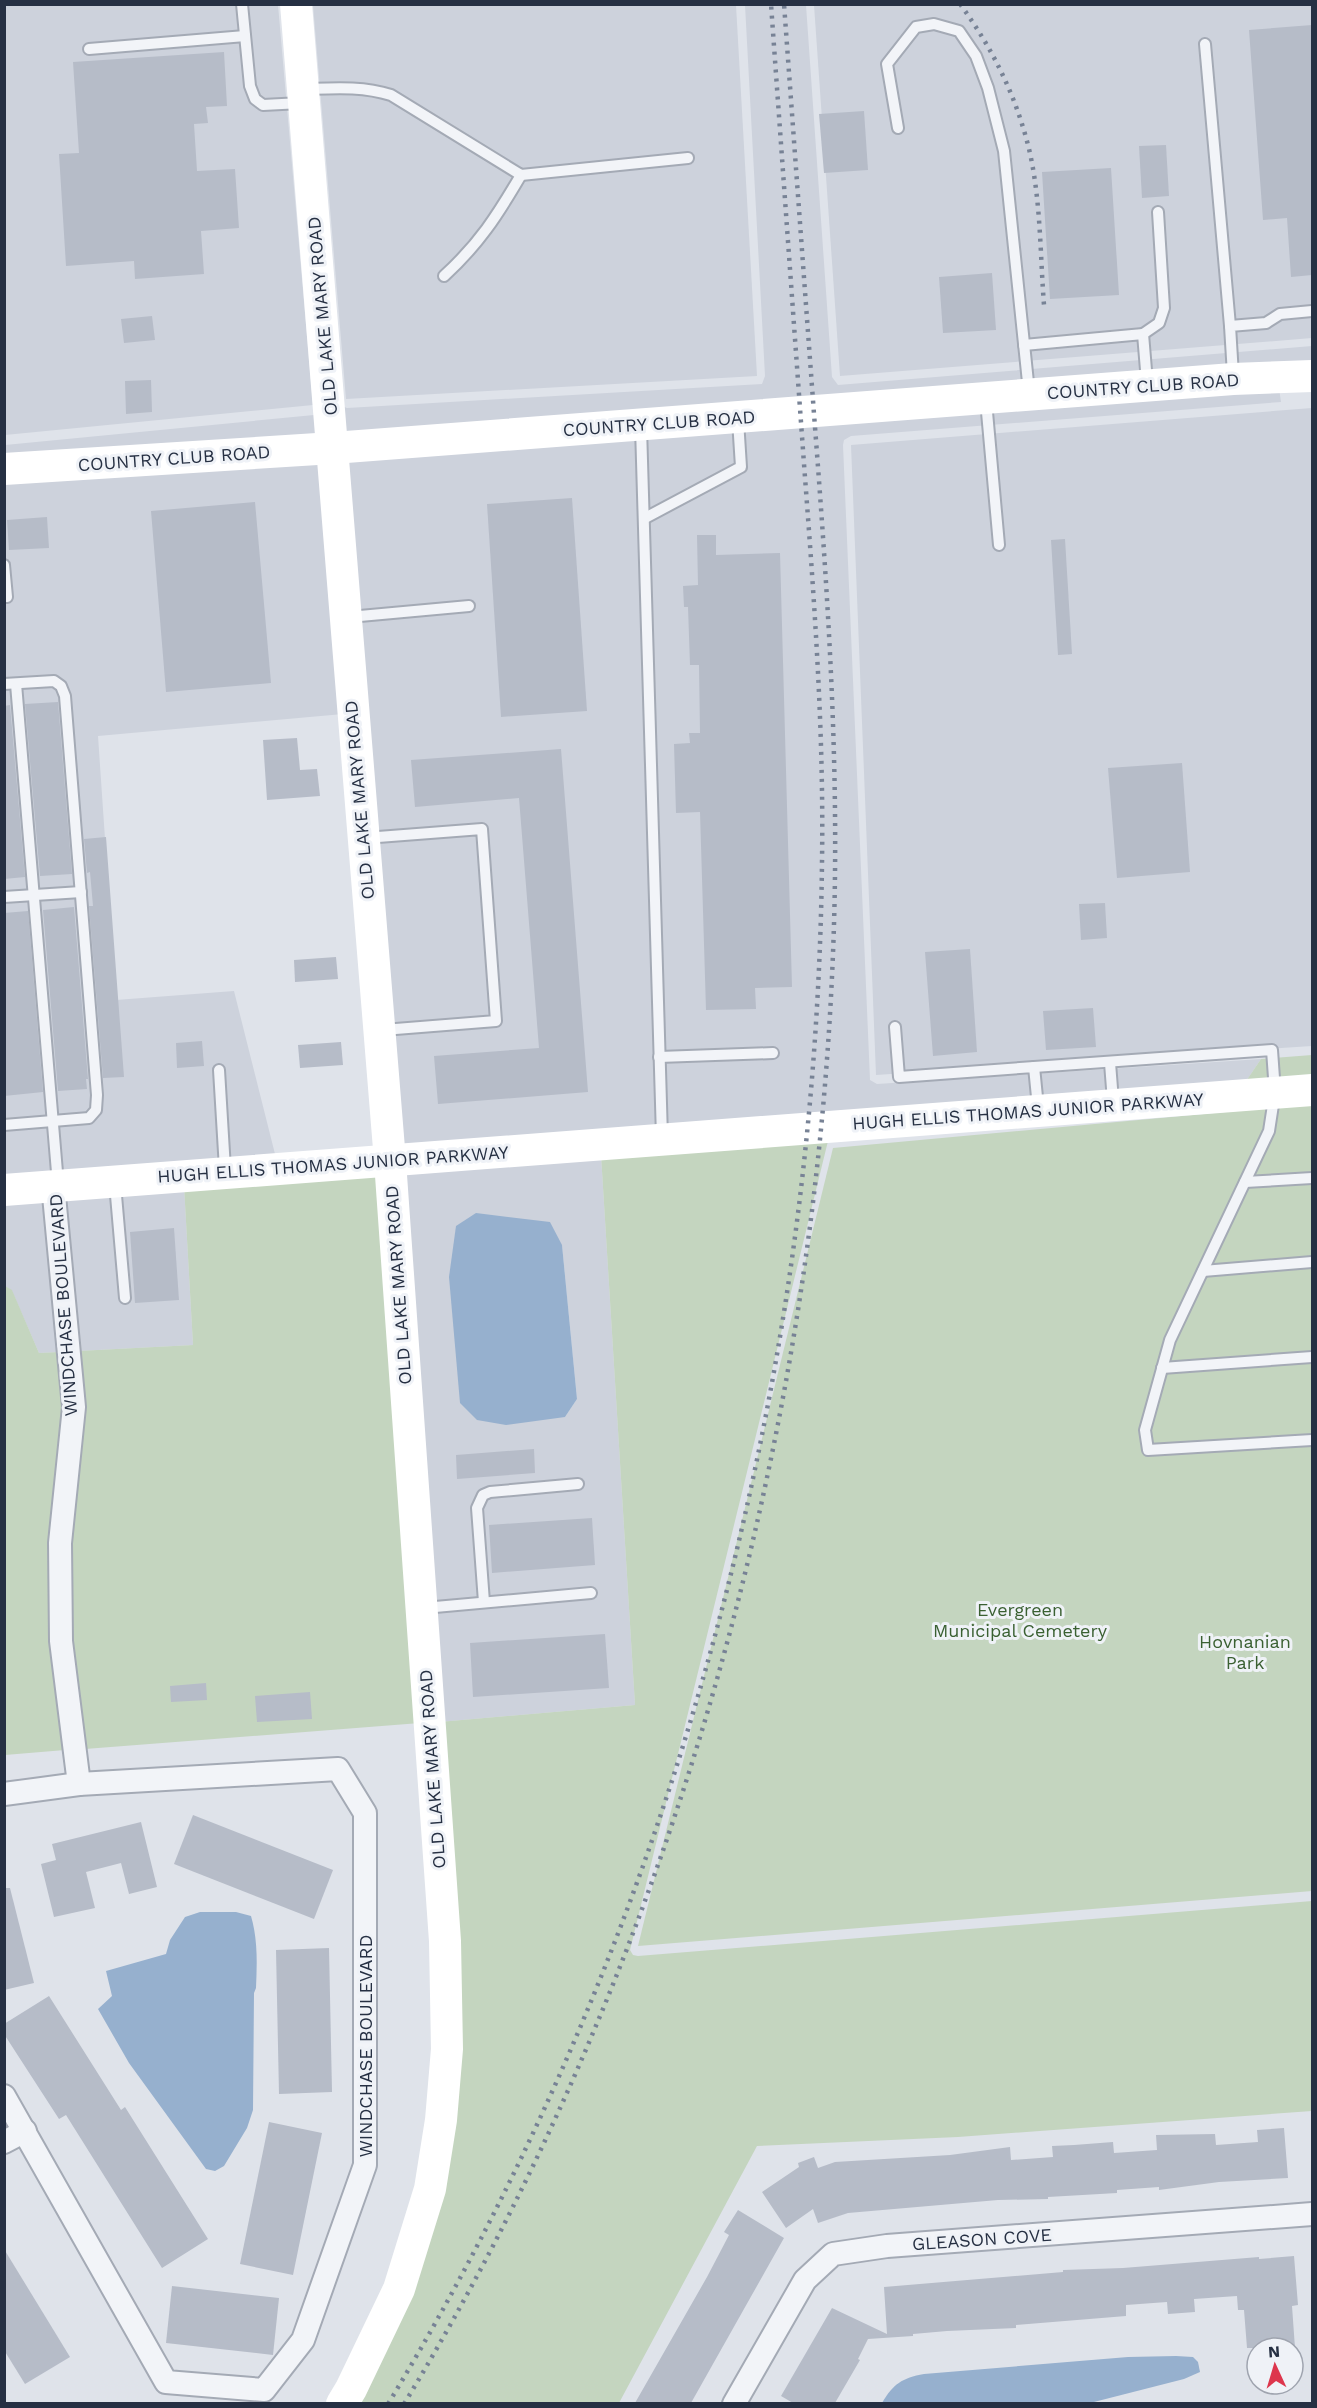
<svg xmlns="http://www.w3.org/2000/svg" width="1317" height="2408" viewBox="0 0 1317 2408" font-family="'Work Sans',sans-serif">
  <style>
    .built { fill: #cdd2dc; fill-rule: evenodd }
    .green { fill: #c4d5bf }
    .water { fill: #96b0ce }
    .building { fill: #b6bcc8 }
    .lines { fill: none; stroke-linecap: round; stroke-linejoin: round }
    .lane-casing { stroke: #a4aab5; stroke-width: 14 }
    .street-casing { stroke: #a4aab5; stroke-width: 26 }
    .lane { stroke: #f2f4f8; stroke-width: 10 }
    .street { stroke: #f2f4f8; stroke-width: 22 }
    .secondary { stroke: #fff; stroke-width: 32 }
    .rail { stroke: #778295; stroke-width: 4.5; stroke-dasharray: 3 6; stroke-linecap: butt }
    .labels { text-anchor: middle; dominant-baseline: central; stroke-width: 6; stroke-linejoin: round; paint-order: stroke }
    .street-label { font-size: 18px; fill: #263043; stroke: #eff2f7 }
    .park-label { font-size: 18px; fill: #3a6032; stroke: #eff2f7 }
  </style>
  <rect width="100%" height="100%" fill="#dfe3ea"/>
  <g class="built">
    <path d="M5,5H278L313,405L5,435Z"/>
    <path d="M313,5H736L757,376L346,399Z"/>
    <path d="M745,5H806L832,377L838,385L1312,346V365L341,436L342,406L347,408L762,384L765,376Z"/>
    <path d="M814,5H1312V338L840,376Z"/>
    <path d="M1279,388L1281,402L851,436L844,440L843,445L870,1080L877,1084L1261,1059L1244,1084L398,1149L343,458Z"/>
    <path d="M1312,408V1046L876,1075L851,445Z"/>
    <path d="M314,415L322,438L5,459V445Z"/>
    <path d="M324,459L343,714L98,736L116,1000L234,991L276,1158L5,1179V481Z"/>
    <path d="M601,1155L635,1705L439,1722L400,1171ZM562,1245L577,1399L565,1417Z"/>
    <path d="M184,1186L193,1345L78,1351L64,1195Z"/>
    <path d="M45,1197L59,1352L39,1353L12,1291L5,1286V1201Z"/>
  </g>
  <g class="green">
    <path d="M1312,1055V1079L1244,1084L1261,1059Z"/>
    <path d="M1312,1104V1891L638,1946L833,1148Z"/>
    <path d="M828,1141L630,1950L633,1955L638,1956L1312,1901V2111L958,2137L757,2146L619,2403L353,2404L439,2193V1722L635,1705L601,1155Z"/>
    <path d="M381,1172L420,1723L85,1749L71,1640L70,1539L78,1351L193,1345L184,1186Z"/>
    <path d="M5,1286L12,1290L39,1353L59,1352L64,1407L65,1750L5,1755Z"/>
  </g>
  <g class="water">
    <path d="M476,1213L550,1222L562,1245L577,1399L565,1417L506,1425L477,1420L460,1403L449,1277L456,1226Z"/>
    <path d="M200,1912H236L251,1916C258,1940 257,1964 256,1988L254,1993L253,2110L247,2128L224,2166L215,2171L206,2169L129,2063L98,2009L112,1996L106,1971L166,1954L170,1940L185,1917Z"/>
    <path d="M1176,2356L1193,2357L1198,2362L1200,2372L1184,2379L1090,2403H882C893,2384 902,2378 924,2374L1128,2357Z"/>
  </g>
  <g class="building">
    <path d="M1312,25V275L1291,277L1287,218L1263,220L1249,30Z"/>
    <path d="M224,52L227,106L206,107L208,123L194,124L197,171L235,169L239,228L201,231L204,274L135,279L134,261L66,266L59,154L79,153L73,62Z"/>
    <path d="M864,111L868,170L824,173L819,114Z"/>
    <path d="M1166,145L1169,196L1142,198L1139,146Z"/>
    <path d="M1111,168L1119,295L1050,299L1042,172Z"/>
    <path d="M992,273L996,330L943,333L939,277Z"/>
    <path d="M152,316L155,340L124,343L121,319Z"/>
    <path d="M151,380L152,412L126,414L125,381Z"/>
    <path d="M572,498L587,711L501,717L487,504Z"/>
    <path d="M255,502L271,683L166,692L151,511Z"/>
    <path d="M47,517L49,548L9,550L7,520Z"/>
    <path d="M697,535H716V555L780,553L792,987L755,988L756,1009L706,1010L700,812L676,813L674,744L690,743L689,733H700L699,665H690L688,607H684L683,586L698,585Z"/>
    <path d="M1065,539L1072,654L1058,655L1051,540Z"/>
    <path d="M58,702L72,874L40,876L25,704Z"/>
    <path d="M10,705L25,877L4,879V706Z"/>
    <path d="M297,738L300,770L317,769L320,796L267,800L263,740Z"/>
    <path d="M561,749L588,1092L438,1104L434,1056L539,1048L519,798L415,807L411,760Z"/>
    <path d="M1182,763L1190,872L1117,878L1108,768Z"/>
    <path d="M106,837L124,1077L103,1078L89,906H93L90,872L87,873L84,839Z"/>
    <path d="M1105,903L1107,938L1081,940L1079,904Z"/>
    <path d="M74,907L88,1079H86L87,1089L58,1091L43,910Z"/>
    <path d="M28,911L43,1092L4,1096V913Z"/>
    <path d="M970,949L977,1052L933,1056L925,952Z"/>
    <path d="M336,957L338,979L295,982L294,960Z"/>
    <path d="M1093,1008L1096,1047L1046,1050L1043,1011Z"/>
    <path d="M202,1041L204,1066L177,1068L176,1043Z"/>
    <path d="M341,1042L343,1065L300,1068L298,1045Z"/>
    <path d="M174,1228L179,1300L135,1303L130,1232Z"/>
    <path d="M534,1449L535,1473L457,1479L456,1455Z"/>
    <path d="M592,1518L595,1565L492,1573L489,1525Z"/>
    <path d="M605,1634L609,1688L473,1697L470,1643Z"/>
    <path d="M206,1683L207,1700L171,1702L170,1686Z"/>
    <path d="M310,1692L312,1719L257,1722L255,1696Z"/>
    <path d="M193,1815L333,1870L314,1919L174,1864Z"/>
    <path d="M141,1822L157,1887L129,1894L121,1863L86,1872L95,1908L54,1917L41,1864L56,1860L52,1844Z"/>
    <path d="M4,1888H10L34,1983L4,1990Z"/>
    <path d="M329,1948L332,2092L279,2094L276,1950Z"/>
    <path d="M49,1996L121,2110L125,2107L208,2239L162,2268L66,2115L59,2119L4,2034V2024Z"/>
    <path d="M269,2122L322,2133L293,2275L240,2264Z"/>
    <path d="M1284,2128L1288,2178L1219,2182L1159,2190V2187L1117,2190V2193L1048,2197V2199L998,2200L848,2213L818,2223L813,2209L786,2228L762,2192L799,2167L798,2163L814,2157L818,2168L835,2162L950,2155L1010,2147L1011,2160L1053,2157L1052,2146L1074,2145L1113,2142L1114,2153L1157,2150L1156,2135L1215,2134L1216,2145L1258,2142L1257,2130Z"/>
    <path d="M738,2210L784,2238L691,2403H635L707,2277L729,2235L724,2232Z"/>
    <path d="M4,2249L70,2357L25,2384L4,2350Z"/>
    <path d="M1294,2256L1298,2305L1292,2306L1295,2348H1247L1244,2310H1238L1237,2296L1194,2299L1195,2312L1168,2314L1167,2302L1126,2305V2316L1016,2325V2328L947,2331L913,2334V2336L868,2339L858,2359L860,2360L835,2403H793L781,2396L832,2308L887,2334L884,2287L1063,2272V2270L1123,2268L1259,2257V2259Z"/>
    <path d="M172,2286L279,2298L273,2355L166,2343Z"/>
  </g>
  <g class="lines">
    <defs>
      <g id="lane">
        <path d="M242,4L250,86L255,99L263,105L301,103"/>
        <path d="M1205,44L1230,326"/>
        <path d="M89,49L245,36"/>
        <path d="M306,89C335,88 363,86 391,95L521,175L688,158"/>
        <path d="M898,128L887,64L916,27L934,24L959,31L976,56L988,88L1004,151L1029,392"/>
        <path d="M444,276C479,244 497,216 521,175"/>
        <path d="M1143,334L1159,323L1164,308L1158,212"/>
        <path d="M1024,345L1143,334L1147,382"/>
        <path d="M1233,375L1230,326L1266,323L1280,314L1312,311"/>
        <path d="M986,401L999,545"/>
        <path d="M641,427L662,1137"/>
        <path d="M645,518L741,467L738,420"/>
        <path d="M4,565L7,597H4"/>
        <path d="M349,617L469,606"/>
        <path d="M4,684L54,681L61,686L65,696L97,1095L96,1110L89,1118L4,1125"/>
        <path d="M16,684L58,1184"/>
        <path d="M365,838L482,829L496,1021L383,1030"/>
        <path d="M4,897L81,892"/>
        <path d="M895,1027L899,1077L1034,1067L1038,1107"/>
        <path d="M659,1057L773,1053"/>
        <path d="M1110,1063L1113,1101"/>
        <path d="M1034,1067L1272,1050L1275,1092L1269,1131L1170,1340L1145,1430L1148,1450L1312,1440"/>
        <path d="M219,1070L225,1169"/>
        <path d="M1245,1182L1312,1178"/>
        <path d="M115,1184L125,1298"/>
        <path d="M1203,1271L1312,1262"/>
        <path d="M1162,1368L1312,1357"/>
        <path d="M484,1602L477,1508L483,1495L490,1492L578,1484"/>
        <path d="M424,1608L591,1593"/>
      </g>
      <g id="street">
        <path d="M53,1185L74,1407L60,1543L61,1641L79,1784"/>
        <path d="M4,1794L79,1784L338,1769L365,1813V2165L303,2340L264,2390L166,2382L4,2096"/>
        <path d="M4,2142L25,2131"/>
        <path d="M734,2404L805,2280L833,2254L887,2246L1312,2214"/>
      </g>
    </defs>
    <use href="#lane" class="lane-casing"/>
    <use href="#street" class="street-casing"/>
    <use href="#lane" class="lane"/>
    <use href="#street" class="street"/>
    <g class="secondary">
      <path d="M296,4L390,1161L445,1941L447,2049L441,2120L430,2189L399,2289L351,2389L342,2404"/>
      <path d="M4,469L333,448L1233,379L1312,376"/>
      <path d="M4,1190L1312,1090"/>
    </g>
    <g class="rail">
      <path d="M960,4C993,49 1016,96 1029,149C1041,200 1040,254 1044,305"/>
      <path d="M388,2404C668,1942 816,1401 822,862C824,729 814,597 804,464C793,311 782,158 771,4"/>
      <path d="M404,2404C671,1964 819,1437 834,924C839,754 827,584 814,414C804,278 794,141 784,4"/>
    </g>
  </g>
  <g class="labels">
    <g class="street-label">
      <text transform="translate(322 316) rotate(-95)">OLD LAKE MARY ROAD</text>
      <text transform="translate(1143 386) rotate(-4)">COUNTRY CLUB ROAD</text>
      <text transform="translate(659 423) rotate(-4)">COUNTRY CLUB ROAD</text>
      <text transform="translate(174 458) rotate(-4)">COUNTRY CLUB ROAD</text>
      <text transform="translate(359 800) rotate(-95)">OLD LAKE MARY ROAD</text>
      <text transform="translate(1028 1111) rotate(-4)">HUGH ELLIS THOMAS JUNIOR PARKWAY</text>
      <text transform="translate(333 1164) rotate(-4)">HUGH ELLIS THOMAS JUNIOR PARKWAY</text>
      <text transform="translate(398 1285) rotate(-94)">OLD LAKE MARY ROAD</text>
      <text transform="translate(63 1305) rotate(-94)">WINDCHASE BOULEVARD</text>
      <text transform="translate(432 1769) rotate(-94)">OLD LAKE MARY ROAD</text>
      <text transform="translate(365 2046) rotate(-90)">WINDCHASE BOULEVARD</text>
      <text transform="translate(982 2239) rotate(-4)">GLEASON COVE</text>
    </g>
    <g class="park-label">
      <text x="1020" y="1609">Evergreen<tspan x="1020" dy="21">Municipal Cemetery</tspan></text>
      <text x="1245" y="1641">Hovnanian<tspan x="1245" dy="21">Park</tspan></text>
    </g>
  </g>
  <rect width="1317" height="2408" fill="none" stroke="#263043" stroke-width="12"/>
  <g transform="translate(1275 2366) rotate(356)"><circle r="28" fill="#eff2f7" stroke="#9fa4af" stroke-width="1.5"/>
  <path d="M0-4.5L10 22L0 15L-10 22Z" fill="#dd364d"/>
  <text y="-9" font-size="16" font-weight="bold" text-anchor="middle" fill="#263043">N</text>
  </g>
</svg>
